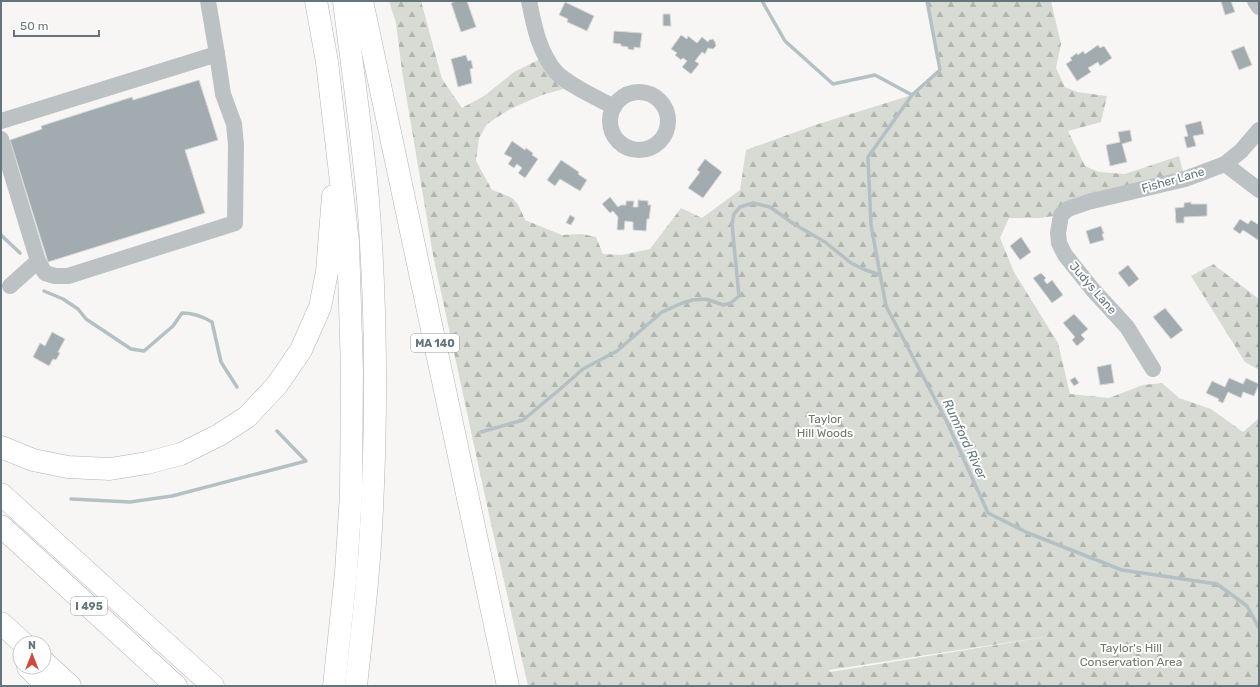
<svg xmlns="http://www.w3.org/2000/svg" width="1260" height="687" viewBox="0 0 1260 687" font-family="Rubik,sans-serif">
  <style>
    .forest { fill: url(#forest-firs); fill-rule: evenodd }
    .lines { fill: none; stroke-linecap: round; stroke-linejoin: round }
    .stream { stroke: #b4c0c3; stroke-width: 3.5 }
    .building { fill: #a2abaf; stroke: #d8d8d7 }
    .highway-casing { stroke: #b0b5b7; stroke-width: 23 }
    .minor { stroke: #bcc1c4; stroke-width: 16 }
    .highway { stroke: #fff; stroke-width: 22 }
    .labels { text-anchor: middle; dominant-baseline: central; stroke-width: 4; stroke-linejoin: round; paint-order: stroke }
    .shield { fill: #fff; stroke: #939ea3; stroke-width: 1 }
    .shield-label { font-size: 11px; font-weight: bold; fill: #65757c }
    .street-label { font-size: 12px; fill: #65757c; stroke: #fff }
    .park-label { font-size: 12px; fill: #6d7a68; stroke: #fff }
    .water-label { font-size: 13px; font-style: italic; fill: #657a7e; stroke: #fff }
  </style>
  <defs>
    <pattern id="forest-firs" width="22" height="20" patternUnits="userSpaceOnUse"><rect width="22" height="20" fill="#d7dbd4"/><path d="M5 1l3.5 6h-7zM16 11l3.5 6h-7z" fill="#b2b6b1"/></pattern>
  </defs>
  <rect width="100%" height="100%" fill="#f7f6f4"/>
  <g class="forest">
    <path d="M389,1H421L442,79L462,108L484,96L514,72L546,56L574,86L542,95L510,109L487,124L479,138L476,161L492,190C515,198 516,198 525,220L562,235L582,234L596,237L603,254L622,255L650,249L681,208L702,218L740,190L746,150L815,125L912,95L940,70L927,1H1051L1061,44L1056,68L1065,87L1077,92L1107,96L1101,122L1068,131L1085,166L1099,172L1125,174L1179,156L1185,179L1061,215L1040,218H1009L1000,238L1014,272L1058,343L1070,394L1109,398L1143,385L1162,383L1179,398L1211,409L1243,432L1259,418V686H528L491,524L433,255L402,71L396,23ZM1051,636L830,672L829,670Z"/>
    <path d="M1213,264L1259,299V370L1245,362L1191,276Z"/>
  </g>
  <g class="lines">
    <g class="stream">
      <path d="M762,1L785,41L833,84L875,75L912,95"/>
      <path d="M927,1L940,70L912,95L868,157L871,225L886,306L946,420L988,513L1028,533L1122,570L1217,584L1247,606L1259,628"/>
      <path d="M1,235L20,253"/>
      <path d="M44,291L63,299L78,309L86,319L131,349L144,351L173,326L182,313C194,313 202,316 212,322L221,362L237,387"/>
      <path d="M481,432L523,420L559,390L583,369L617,351L662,312L680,304L692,300L706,299L723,305L731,303L739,296L732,224L734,214L740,207L753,203L770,207L794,224L825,242L851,263L863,269L880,275"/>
      <path d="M71,499L130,502L172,496L306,461L277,431"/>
    </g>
  </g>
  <g class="building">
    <path d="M456,1H467L476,27L461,32L451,3Z"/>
    <path d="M1221,1H1231L1235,12L1225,15Z"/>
    <path d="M565,2L594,16L587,31L567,22L568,19L559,15Z"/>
    <path d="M663,14H670L671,26H663Z"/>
    <path d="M614,31L642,33L640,48L634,47V50L628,49V47L621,46V44L613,43Z"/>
    <path d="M681,35L687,39L688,36L697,43L702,37L708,42L709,40L713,39L715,42L716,46L713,49L708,48L705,54L702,52L695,61L699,64L691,74L682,67L687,61L683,58L681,60L675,55L677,53L671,49Z"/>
    <path d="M1098,45L1100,48L1104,46L1112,58L1100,66L1098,62L1088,68L1091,72L1077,81L1066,64L1072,60L1070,58L1077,53L1078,55L1083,51L1085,54Z"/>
    <path d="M1244,46L1252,65L1239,70L1231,51Z"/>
    <path d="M466,55L468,61L471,60L473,68L470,69L472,83L458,87L451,59Z"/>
    <path d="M199,80L218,140L185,150L205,213L48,262L10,140L42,129L41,126L132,97L133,100Z"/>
    <path d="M1201,121L1204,134L1193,136L1196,146L1187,148L1184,137L1188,136L1185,125Z"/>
    <path d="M1130,130L1132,141L1122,144L1127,162L1110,166L1106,145L1120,142L1118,132Z"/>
    <path d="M512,141L525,150L526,148L533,153L532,155L538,159L525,178L518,173L522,168L517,164L514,168L508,164L512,158L504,154Z"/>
    <path d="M705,159L722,172L703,198L688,188L700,172L697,170Z"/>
    <path d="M561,160L579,172L578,174L587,180L580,191L560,179L555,186L547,180Z"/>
    <path d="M610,197L618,207L621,205H626V201H634L633,207H638V200L648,201V205H651L649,219H647L646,231L633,230V222L625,221L624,230H617L618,217L613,211L610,213L602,204Z"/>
    <path d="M1191,202V204H1207V216L1184,217V223H1176L1175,208L1184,207V203Z"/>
    <path d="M570,215L575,218L571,225L566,223Z"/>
    <path d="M1240,219L1248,224L1251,220L1259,225L1258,240L1243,230L1240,234L1233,229Z"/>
    <path d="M1101,226L1104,234H1102L1104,240L1090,244L1086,231Z"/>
    <path d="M1021,237L1031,252L1020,260L1010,246Z"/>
    <path d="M1128,265L1139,279L1129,287L1118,273Z"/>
    <path d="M1041,273L1046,278L1044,280L1047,284L1052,280L1063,295L1052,303L1033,278Z"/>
    <path d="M1165,308L1183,330L1171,339L1153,317Z"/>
    <path d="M1074,314L1088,329L1081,335L1085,339L1077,346L1072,340L1075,337L1063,323Z"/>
    <path d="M52,332L65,339L58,352L60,353L56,360L53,359L49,366L33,357L40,343L45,346Z"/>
    <path d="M1111,364L1114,383L1100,385L1097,367Z"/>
    <path d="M1075,377L1079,383L1074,386L1070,380Z"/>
    <path d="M1229,378L1243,384L1246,378L1259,384L1254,396L1243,392L1241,398L1228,392L1223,403L1218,401L1219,399L1206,393L1212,381L1225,387Z"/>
  </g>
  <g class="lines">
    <defs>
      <g id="highway">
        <path d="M316,1L327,62L348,242L352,370L351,494L346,573L334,686"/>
        <path d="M344,1C352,67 362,133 368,200C377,314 377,431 370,545C367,592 361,639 356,686"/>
        <path d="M362,1L508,686"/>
        <path d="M1,447L33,460L68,467L110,469L147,463L181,454L219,435L247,417L277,385L301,350L320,307L327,272L333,196"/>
        <path d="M1,494L213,686"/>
        <path d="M1,526L176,686"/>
        <path d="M1,623L23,643"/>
        <path d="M44,662L70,686"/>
        <path d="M28,667L47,686"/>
      </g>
    </defs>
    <use href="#highway" class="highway-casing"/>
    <g class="minor">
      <path d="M529,1C534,26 539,52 556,72C568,85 597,98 614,107"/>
      <path d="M1255,1L1259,7"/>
      <circle cx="639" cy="121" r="29"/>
      <path d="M1,121L217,54L208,1"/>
      <path d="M1,139L38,261L45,273L55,276H68L235,223L236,145L234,124L223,94L217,54"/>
      <path d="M1225,164L1259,190"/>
      <path d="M10,286L38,261"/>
      <path d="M1153,369L1127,327L1093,290L1065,255L1059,243L1058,233L1061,215L1068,209L1088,202L1185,179L1225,164L1241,151L1259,130"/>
    </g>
    <use href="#highway" class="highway"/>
  </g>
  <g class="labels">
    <g class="shield">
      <rect x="411" y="334" width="48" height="18" rx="3"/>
      <rect x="71" y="597" width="36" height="18" rx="3"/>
    </g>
    <g class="shield-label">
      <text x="435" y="343">MA 140</text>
      <text x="89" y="606">I 495</text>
    </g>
    <g class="street-label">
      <text transform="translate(1173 180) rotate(-16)">Fisher Lane</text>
      <text transform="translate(1093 288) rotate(49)">Judys Lane</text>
    </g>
    <g class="park-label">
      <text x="825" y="419">Taylor<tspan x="825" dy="14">Hill Woods</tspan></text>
      <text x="1131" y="648">Taylor's Hill<tspan x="1131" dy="14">Conservation Area</tspan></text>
    </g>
    <g class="water-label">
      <text transform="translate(965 439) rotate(65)">Rumford River</text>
    </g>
  </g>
  <rect width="1260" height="687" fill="none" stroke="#65757c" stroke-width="4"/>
  <g transform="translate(32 655)"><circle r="19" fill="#ffffff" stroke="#c1c8cb"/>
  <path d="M0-3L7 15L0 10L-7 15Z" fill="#ce4c3d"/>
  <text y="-6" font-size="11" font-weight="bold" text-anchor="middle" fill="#65757c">N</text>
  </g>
  <path d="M14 30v6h85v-6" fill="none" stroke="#65757c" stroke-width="2"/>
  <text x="20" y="30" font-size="12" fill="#65757c" stroke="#ffffff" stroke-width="3" paint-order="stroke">50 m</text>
</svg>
